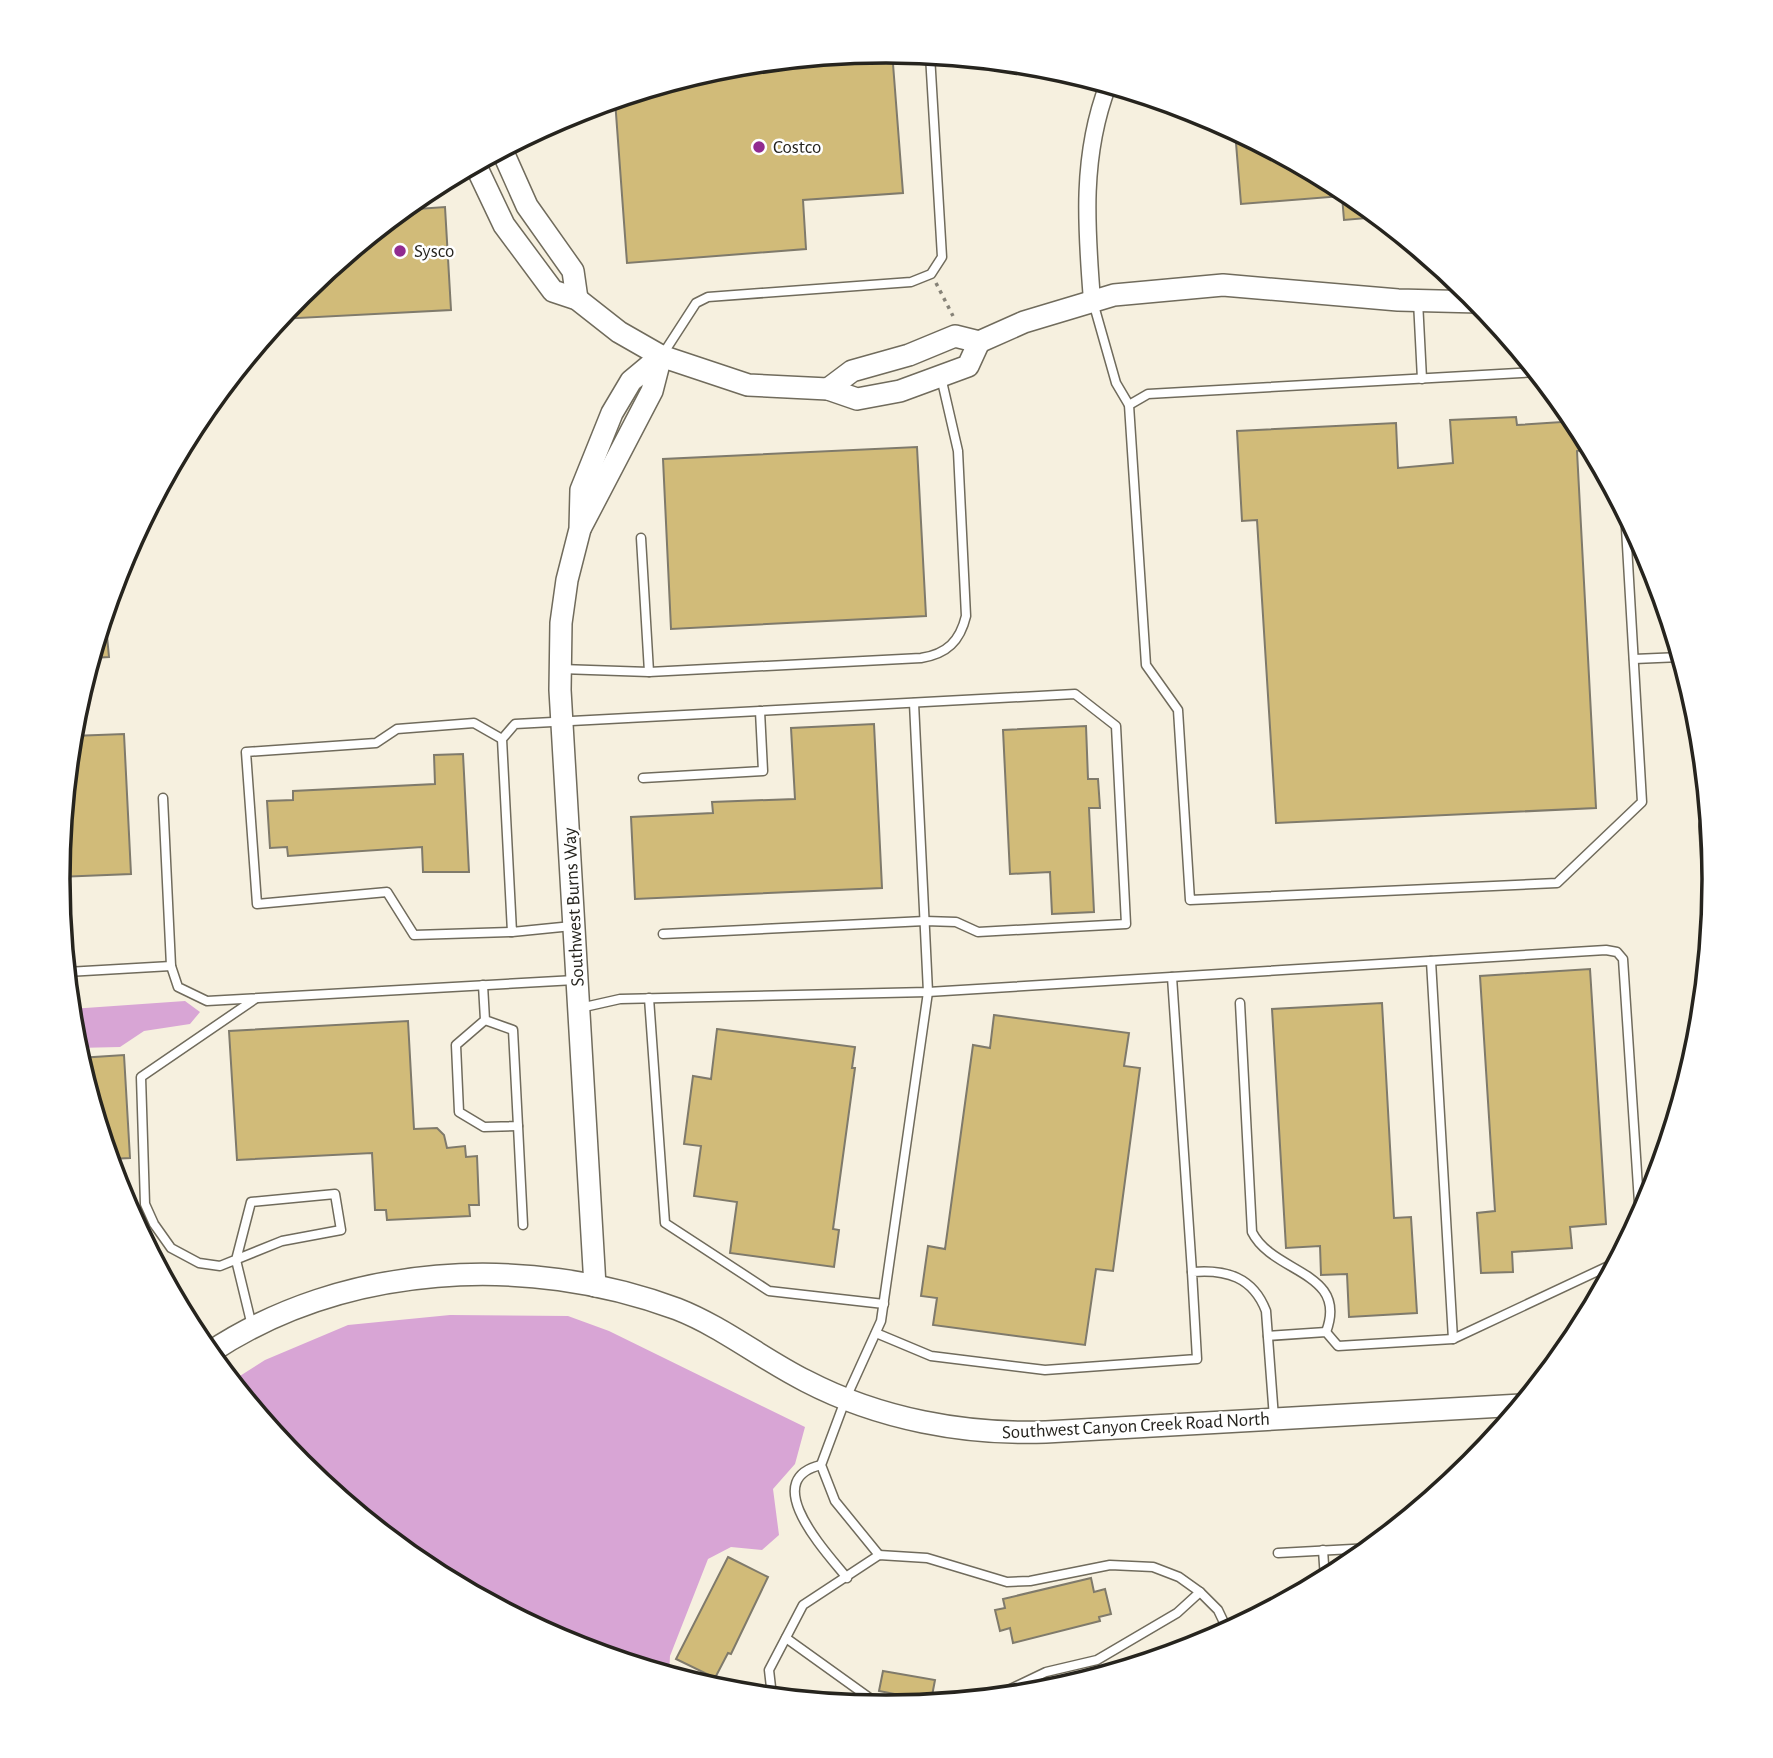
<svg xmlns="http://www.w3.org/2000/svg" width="1773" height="1758" viewBox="0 0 1773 1758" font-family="'Alegreya Sans',sans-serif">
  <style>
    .forest { fill: #d8a5d5 }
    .building { fill: #d1bb79; stroke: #7f7a6b; stroke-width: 2 }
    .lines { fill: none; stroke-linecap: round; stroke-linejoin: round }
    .lane-casing { stroke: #706b5c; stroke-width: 11 }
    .street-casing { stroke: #706b5c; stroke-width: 19 }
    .secondary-casing { stroke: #706b5c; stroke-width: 24 }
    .path { stroke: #868277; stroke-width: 3.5; stroke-dasharray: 3.5 5; stroke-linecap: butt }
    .lane { stroke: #fff; stroke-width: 8 }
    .street { stroke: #fff; stroke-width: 16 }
    .secondary { stroke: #fff; stroke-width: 21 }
    .poi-dot { fill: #912b90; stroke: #fff; stroke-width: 2.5 }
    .labels { text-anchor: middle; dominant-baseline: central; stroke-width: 5; stroke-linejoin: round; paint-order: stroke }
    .poi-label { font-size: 19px; fill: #26241e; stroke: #fff; text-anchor: start }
    .street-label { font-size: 19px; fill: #26241e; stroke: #fff }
    .rim { fill: none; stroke: #26241e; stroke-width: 3.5 }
  </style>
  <rect width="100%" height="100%" fill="#f6f0df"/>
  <g class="forest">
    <path d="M185,1001L200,1012L190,1024L144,1031L120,1047L76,1048L71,1009Z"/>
    <path d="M450,1315L568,1316L609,1331L805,1427L795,1464L773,1489L779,1535L762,1550L731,1547L708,1559L670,1656L669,1674L569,1644L426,1567L301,1464L232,1381L265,1360L348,1325Z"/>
  </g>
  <g class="building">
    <path d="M892,51L903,193L803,200L806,249L627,263L615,100L725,67Z"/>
    <path d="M1235,131L1347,191L1379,217L1344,220L1342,196L1241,204Z"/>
    <path d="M445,207L451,310L280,319L301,293L403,210Z"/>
    <path d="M1516,417L1517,425L1577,421L1583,433L1584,450L1577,451L1596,808L1276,823L1257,520L1242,521L1237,431L1396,423L1398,468L1453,463L1450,420Z"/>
    <path d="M917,447L926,616L671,629L663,459Z"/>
    <path d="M105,615L109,657L92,658L95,648Z"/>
    <path d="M874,724L882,888L635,899L631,817L713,813L712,802L795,799L791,728Z"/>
    <path d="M1086,726L1088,779H1098L1100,808H1089L1094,912L1052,914L1050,872L1010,874L1003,730Z"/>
    <path d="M124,734L131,874L58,877L72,736Z"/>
    <path d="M463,754L469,872H423L422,847L288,856L287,847L270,848L267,801L293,800V791L435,784L434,755Z"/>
    <path d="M1590,969L1606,1224L1570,1227L1572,1248L1512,1252L1513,1272L1481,1273L1477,1213L1495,1211L1480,976Z"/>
    <path d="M1382,1003L1394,1218L1411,1217L1417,1313L1349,1317L1347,1274L1321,1275L1320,1246L1286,1248L1272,1009Z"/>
    <path d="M994,1015L1129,1033L1124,1066L1140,1068L1113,1271L1096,1269L1085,1345L933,1325L937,1298L921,1296L928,1246L945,1249L973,1045L990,1048Z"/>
    <path d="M408,1021L414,1129L437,1128L444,1135L447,1148L465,1146L466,1157L477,1156L479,1205H469L470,1216L387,1220L386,1210H375L372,1153L237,1160L229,1031Z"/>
    <path d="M717,1029L855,1047L852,1068H855L833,1229L839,1230L834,1267L730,1253L737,1202L694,1196L701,1146L684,1144L693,1076L711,1079Z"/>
    <path d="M124,1055L130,1158L110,1159L79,1058Z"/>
    <path d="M728,1557L768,1577L731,1654L728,1653L715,1678L676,1659Z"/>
    <path d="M1091,1578L1094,1592L1105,1589L1111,1614L1099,1617L1100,1621L1013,1643L1010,1628L1000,1631L995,1610L1005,1608L1003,1599Z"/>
    <path d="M883,1671L935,1680L931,1701L879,1691Z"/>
  </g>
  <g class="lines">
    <defs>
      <g id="lane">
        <path d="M1418,301L1422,379"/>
        <path d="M1093,302L1116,383L1129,405L1146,665L1178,710L1190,900L1557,883L1642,802L1625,511"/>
        <path d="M663,354L696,303L708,297L911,282L931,274L942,257L930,55"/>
        <path d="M1129,405L1148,394L1537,372"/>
        <path d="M641,538L649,672"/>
        <path d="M1634,659L1681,657"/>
        <path d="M561,669L649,672L921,658C947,654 960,641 966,616L958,451L941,377"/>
        <path d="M502,739L474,723L397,729L376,743L246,752L257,904L387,892L414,935L512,932"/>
        <path d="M643,778L763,771L760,711"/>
        <path d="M163,798L171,966L178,987L207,1001L575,980"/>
        <path d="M572,926L512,932L502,739L515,724L1075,694L1116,726L1126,924L978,932L956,922L925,921L663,934"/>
        <path d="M1431,961L1453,1339"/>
        <path d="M67,972L171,966"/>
        <path d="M1172,977L1192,1272"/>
        <path d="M483,985L485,1020L456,1045L459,1112L484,1127L518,1126L513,1030L485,1020"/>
        <path d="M649,998L665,1223L769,1291L884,1304"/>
        <path d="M1240,1003L1252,1232C1273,1274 1349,1271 1326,1332"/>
        <path d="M580,1008L620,999L928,992L1606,950L1617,952L1623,959L1640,1218"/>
        <path d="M518,1126L523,1225"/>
        <path d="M252,1326L236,1260L251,1202L335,1194L341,1230L282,1241L220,1266L199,1263L171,1248L154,1224L145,1204L141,1077L255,999"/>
        <path d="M876,1333L931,1356L1045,1370L1197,1359L1192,1272C1226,1269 1253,1277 1266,1311L1274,1418"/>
        <path d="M1268,1336L1326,1332L1338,1346L1453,1339L1617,1262"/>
        <path d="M821,1465C757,1480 828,1554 847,1578"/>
        <path d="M1323,1550L1325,1579"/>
        <path d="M1278,1553L1371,1548"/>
        <path d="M879,1555L835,1501L821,1465L846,1398L881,1321L928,992L914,703"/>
        <path d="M786,1638L871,1699L906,1705"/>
        <path d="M772,1696L769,1670L803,1605L879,1555L927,1558L1007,1582L1030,1581L1110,1565L1153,1567L1179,1577L1200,1592L1218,1610L1228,1631"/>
        <path d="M994,1697L1046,1672L1097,1660L1177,1613L1200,1592"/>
      </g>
      <path id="street" d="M1092,300C1086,226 1081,155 1108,85"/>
      <g id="secondary">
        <path d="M502,150L527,206L573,271L577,299"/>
        <path d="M475,164L504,225L553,291L577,299L619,332L661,356L748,385L828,389L857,399L900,391L968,366L979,342"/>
        <path d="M828,389L852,371L909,355L955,336L979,342L1024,322L1114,295L1223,285L1398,300L1479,302"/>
        <path d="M581,527L652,391L661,356"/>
        <path d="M1710,826L1714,892"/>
        <path d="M595,1286L560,690L561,623L567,580L580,529L581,490L612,413L631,381L661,356"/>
        <path d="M209,1353C344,1263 526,1253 677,1309C723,1327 762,1359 806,1381C879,1419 965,1435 1046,1432L1521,1405"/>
      </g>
    </defs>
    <use href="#lane" class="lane-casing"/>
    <use href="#street" class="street-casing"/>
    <use href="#secondary" class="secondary-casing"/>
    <path class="path" d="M936,283L953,316"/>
    <use href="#lane" class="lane"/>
    <use href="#street" class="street"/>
    <use href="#secondary" class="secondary"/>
  </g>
  <g class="poi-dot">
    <circle cx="759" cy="147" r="7"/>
    <circle cx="400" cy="251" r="7"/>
  </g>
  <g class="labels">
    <g class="poi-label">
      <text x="773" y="147">Costco</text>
      <text x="414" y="251">Sysco</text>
    </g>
    <g class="street-label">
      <text transform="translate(574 907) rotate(-93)">Southwest Burns Way</text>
      <text transform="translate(1136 1426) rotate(-3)">Southwest Canyon Creek Road North</text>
    </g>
  </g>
  <path d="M0 0H1773V1758H0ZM70 879a816 816 0 1 1 1632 0a816 816 0 1 1-1632 0Z" fill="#fff" fill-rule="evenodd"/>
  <path class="rim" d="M70 879a816 816 0 1 1 1632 0a816 816 0 1 1-1632 0Z"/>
</svg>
